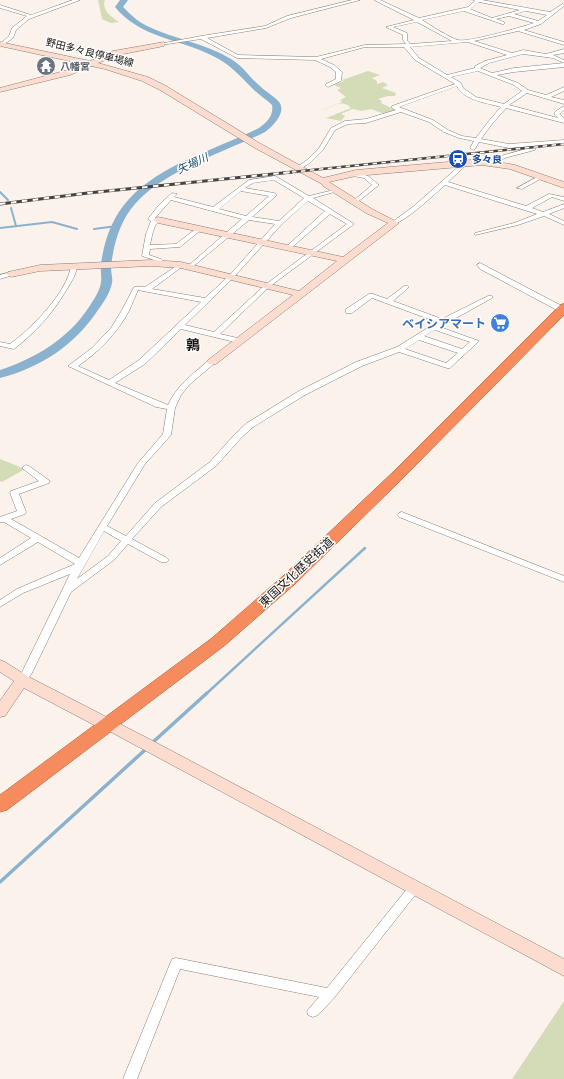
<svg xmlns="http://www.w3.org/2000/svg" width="564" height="1079" viewBox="0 0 564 1079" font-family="Manrope,'Noto Sans JP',sans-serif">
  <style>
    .green { fill: #d4dcb7 }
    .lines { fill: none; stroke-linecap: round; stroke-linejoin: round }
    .stream-far2 { stroke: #8ab2cf; stroke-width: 2 }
    .stream-far1 { stroke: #8ab2cf; stroke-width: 2.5 }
    .stream { stroke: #8ab2cf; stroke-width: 3.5 }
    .river { fill: #8ab2cf; fill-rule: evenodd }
    .street-casing { stroke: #867e77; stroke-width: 1 }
    .secondary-casing { stroke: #867e77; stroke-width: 1 }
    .highway-casing { stroke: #a76142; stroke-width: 1 }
    .street { fill: #fff; fill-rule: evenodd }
    .secondary { fill: #fcdcce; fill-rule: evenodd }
    .highway { fill: #f68c5d; fill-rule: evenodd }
    .rail-far1-casing { stroke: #46423f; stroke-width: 2.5 }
    .rail-casing { stroke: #46423f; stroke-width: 3 }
    .rail-far1 { stroke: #fff; stroke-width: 1.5; stroke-dasharray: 4.5; stroke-linecap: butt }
    .rail { stroke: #fff; stroke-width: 2; stroke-dasharray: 5.5; stroke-linecap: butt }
    .labels { text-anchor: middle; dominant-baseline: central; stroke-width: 3; stroke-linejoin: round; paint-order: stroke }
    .far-street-label { font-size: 10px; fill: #151210; stroke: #fff }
    .far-worship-label { font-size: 10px; font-weight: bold; fill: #5b616d; stroke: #fff; text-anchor: start }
    .far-transit-label { font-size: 10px; font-weight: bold; fill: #164399; stroke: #fff; text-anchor: start }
    .far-water-label { font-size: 11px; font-style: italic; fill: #0b3f5c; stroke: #fff }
    .shop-label { font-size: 12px; font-weight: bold; fill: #366cbe; stroke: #fff; text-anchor: end }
    .street-label { font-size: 12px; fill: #151210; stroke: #fff }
    .quarter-label { font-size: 14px; font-weight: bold; fill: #151210; stroke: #fff }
  </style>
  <rect width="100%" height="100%" fill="#fbf2eb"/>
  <g class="green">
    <path d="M98,0H105C101,10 112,17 119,22L111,23L102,19Z"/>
    <path d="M368,71L380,75L372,78L377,81V84L383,82L388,85L382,88L396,93L395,96H388L378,99L382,101L381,103L397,111L387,115L371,109L361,111L353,109L341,114L345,116L341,121L326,118L351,108C342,97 328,109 317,113L342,102L340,100L346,97L337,90L341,88L334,85L344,81L342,80Z"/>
    <path d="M0,459L25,469L2,482L0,481Z"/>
    <path d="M564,1001V1079H512Z"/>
  </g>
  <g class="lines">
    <g class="stream-far2">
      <path d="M0,192L8,200"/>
      <path d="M11,208L16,226"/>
      <path d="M0,228L52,222L77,229"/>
      <path d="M94,229L117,226"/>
    </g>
    <path class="stream-far1" d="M206,694L365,548"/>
    <g class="stream">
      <path d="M152,743L207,693"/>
      <path d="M0,882L146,749"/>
    </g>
    <path class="river" d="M120,0H128L123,7C130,14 137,21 147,26C174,39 205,43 231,59C243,66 250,78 260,86C266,92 274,96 279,102C287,112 273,126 265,132C225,152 165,170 135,204C120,221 113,245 111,268C111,273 113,278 112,283C110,293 104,302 98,310C75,345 40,368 0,378V370C36,358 68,339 89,307C94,299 100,291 101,282C102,276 100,270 101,264C104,240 113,216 129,199C161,164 217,149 259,128C267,122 274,115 272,105C266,99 259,95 253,89C240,76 230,64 213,56C180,39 140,38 115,7Z"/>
    <defs>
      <g id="street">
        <path d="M73,0H80L29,19L16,30L13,38L0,47V44L9,36L12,28L27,16L0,8V5L31,15Z"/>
        <path d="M352,0H360L291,18L266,28L207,38L238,55L316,57L365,45L406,44L403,40V35L386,27L414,20L374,0H380L419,18L468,7L475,1L473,0H482L550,12L564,3V6L541,24L524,30L564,42V45L518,31L474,41L512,53L523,50L546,54L564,49V53L553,55L564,60V67L514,72L497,75L518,83L528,90L546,95L564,87V91L551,97L564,100V104L527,93L509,105L558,118L554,114L556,111L564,106V110L560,114L564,118V123L506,108L492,124L481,139L509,144L564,140V144L509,148L479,142L475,149L473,150L470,148L474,141L459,138L444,132L429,122L401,112L366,123L348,124L335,130L323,150L311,162L299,170L297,169V167L307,160L319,148L331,128L345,121L366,119L396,110L392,108V106L455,84L415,60L404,47H365L321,59L334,65L342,72L341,81L328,87L325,85L326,84L336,79V72L330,67L315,60L237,58L201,39L161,45L159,44L201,36L265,26L287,16ZM479,2L520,10L492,18L470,9ZM464,11L502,24H504V22L496,19L509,16L534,23C522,27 467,43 458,40C450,38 430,25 422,20ZM526,11L547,15L538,21L514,14ZM417,22L452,41L410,44L407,40V33L393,27ZM468,42L507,55L485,61L475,66V68L447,75L419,58L410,47ZM523,54L553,58L564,63L514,68L492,73L480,68L489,63ZM478,71L514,85L522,91L504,104L476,97L463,88L461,83L451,77ZM457,86C464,101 488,103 501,107L488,122L476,138L462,136L448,130L433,120L399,107Z"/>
        <path d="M533,147L536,149L535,150L508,157L489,164L484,163L504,155Z"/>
        <path d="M460,162L463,164V168L448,182L526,206L549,194L564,197V201L552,197L532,208L543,212L564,204V208L549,214L564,221V225L544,216L518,225L475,235V233L514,223L537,214L445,185C436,193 402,225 392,224V222L414,206L457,168V164Z"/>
        <path d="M353,171L368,176L379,185L355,204L352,202L353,201L372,185L364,178L353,176L350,173Z"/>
        <path d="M275,176L309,196L338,189V191L313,198L354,224L269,287L220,334L242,339V343H239L181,329L145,364L115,383L168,405C177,385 193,374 209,360H215L216,362L189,385L181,395L175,408L171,435L145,464L107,526L126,536L155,503L210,462L235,434L247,423L299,391L356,362L397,347L437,322L372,298L352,313H346V309L369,294H373L387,299L404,286H408V288L393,301L442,319L488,296H492V298L440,327L479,341L450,368H447L399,352L362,366L305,395L253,427L241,438L216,466L161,507L132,539L167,558L169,560L167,562H161L128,544L114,560L71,592L32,673L26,682H18L17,680L22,672L70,574L23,593L0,607V600L17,589L75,564L38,542L0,565V558L31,538L4,522H0V517L17,511L10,493L11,491L39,481L22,468L26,465L29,466L50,481L49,483L19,494L26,512L25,514L11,519L79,558L138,463L163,434L167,409L156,407L68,366L92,348L111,328L122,310L134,287H145L181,263L184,265L183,266L152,289L205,298L229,276L275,224L249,220L190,269L187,267L188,266L242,219L171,200L155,218L160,220C153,225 152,237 150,245L176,244L197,228L202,229L180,247L150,249L149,255L161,259L165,263L164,264H160L157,261L142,256L146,234L151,221L148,219L159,205L172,193L177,194L174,197L213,207L249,180ZM274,180L304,198L279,221L252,217L277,195L274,193L245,188L253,183ZM241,191L269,196L246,216L219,209ZM308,201L325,211L286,247V249H290L330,214L347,224L265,285L214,332L185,325L233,278L282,224ZM138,290L201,302L139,360L109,380L78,366C99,352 117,333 129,311C132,304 135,297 138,290ZM435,330L470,342L462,349L424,336ZM419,340L458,353L446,363L405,349ZM104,531L121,541L108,556L77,579Z"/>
        <path d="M539,176L544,177L522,189L517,188Z"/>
        <path d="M480,263L560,305L564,306V310L555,309L480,269L477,265Z"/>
        <path d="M74,264L77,266C76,275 72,281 67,289C53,313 36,332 14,349L0,346V342L10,344C31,329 67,293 71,266Z"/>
        <path d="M11,272L14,274L13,275L0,279V275Z"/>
        <path d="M402,512L564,576V582L399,517L398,515L399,513Z"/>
        <path d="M415,882L419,884L421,887L419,890L334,998L318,1015L313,1017L308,1015L307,1011L319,997L180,969L137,1079H123L172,959L176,958L327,988L411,884Z"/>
      </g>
      <g id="secondary">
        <path d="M0,42L90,61L113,51L164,42V46L118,55L98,63L148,77L166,86L261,144L323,178L356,170L482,159L515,165L564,182V188L510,169L482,165L356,176L329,182L372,209L399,223L216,364H208L207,362L208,360L293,295L181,268L151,266L40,271L11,277L6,274L8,272L40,265L151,260L181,262L299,291L337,261L158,223L153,220L158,217L343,257L388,223L366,213L323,186L322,184L255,148L160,90L142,81L105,69L91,66L70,75L0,92V88L64,71L83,64L0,46Z"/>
        <path d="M0,660L5,662L27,676L153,741L564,959V976L109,731L96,726L24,688L5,716L0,717V701L14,681L0,672Z"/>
      </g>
      <path id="highway" d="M564,304V315L403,478L295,584L224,646L7,810L0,812V795L212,638L283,576L393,472L560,305Z"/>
    </defs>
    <use href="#street" class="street-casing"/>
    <use href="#secondary" class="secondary-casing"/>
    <use href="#highway" class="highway-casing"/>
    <use href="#street" class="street"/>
    <use href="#secondary" class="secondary"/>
    <use href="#highway" class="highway"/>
    <defs>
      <path id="rail-far1" d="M283,173L564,144"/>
      <path id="rail" d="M0,204L88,193L292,172"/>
    </defs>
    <use href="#rail-far1" class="rail-far1-casing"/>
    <use href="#rail" class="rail-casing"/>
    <use href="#rail-far1" class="rail-far1"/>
    <use href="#rail" class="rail"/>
  </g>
  <defs>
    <symbol id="temple-disc" viewBox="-11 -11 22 22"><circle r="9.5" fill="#6b7280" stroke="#fff"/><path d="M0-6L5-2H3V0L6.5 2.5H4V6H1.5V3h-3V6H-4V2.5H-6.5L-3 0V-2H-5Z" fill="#fff"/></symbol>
    <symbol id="station-disc" viewBox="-11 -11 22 22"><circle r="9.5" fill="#1a4fb4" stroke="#fff"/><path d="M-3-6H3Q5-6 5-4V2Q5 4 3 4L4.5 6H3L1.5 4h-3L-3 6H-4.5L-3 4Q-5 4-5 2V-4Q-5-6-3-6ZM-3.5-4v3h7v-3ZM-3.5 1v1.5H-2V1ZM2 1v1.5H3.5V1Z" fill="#fff"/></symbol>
    <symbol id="supermarket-disc" viewBox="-11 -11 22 22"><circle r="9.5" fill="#3f7fe0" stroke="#fff"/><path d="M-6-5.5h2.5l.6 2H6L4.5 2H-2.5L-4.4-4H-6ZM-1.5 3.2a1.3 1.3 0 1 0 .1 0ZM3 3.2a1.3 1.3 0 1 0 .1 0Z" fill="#fff"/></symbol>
  </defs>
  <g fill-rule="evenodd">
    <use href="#temple-disc" x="35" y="55" width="22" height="22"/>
    <use href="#station-disc" x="447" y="148" width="22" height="22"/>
    <use href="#supermarket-disc" x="489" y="312" width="22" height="22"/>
  </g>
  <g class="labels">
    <g class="far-street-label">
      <text transform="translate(90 52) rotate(14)">野田多々良停車場線</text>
    </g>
    <g class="far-worship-label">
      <text x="60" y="66">八幡宮</text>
    </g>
    <g class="far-transit-label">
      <text x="472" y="159">多々良</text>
    </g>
    <g class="far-water-label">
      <text transform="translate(192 163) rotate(-25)">矢場川</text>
    </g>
    <g class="shop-label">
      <text x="486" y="323">ベイシアマート</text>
    </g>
    <g class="street-label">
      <text transform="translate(296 572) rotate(-43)">東国文化歴史街道</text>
    </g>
    <g class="quarter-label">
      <text x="193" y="344">鶉</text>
    </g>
  </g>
</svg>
